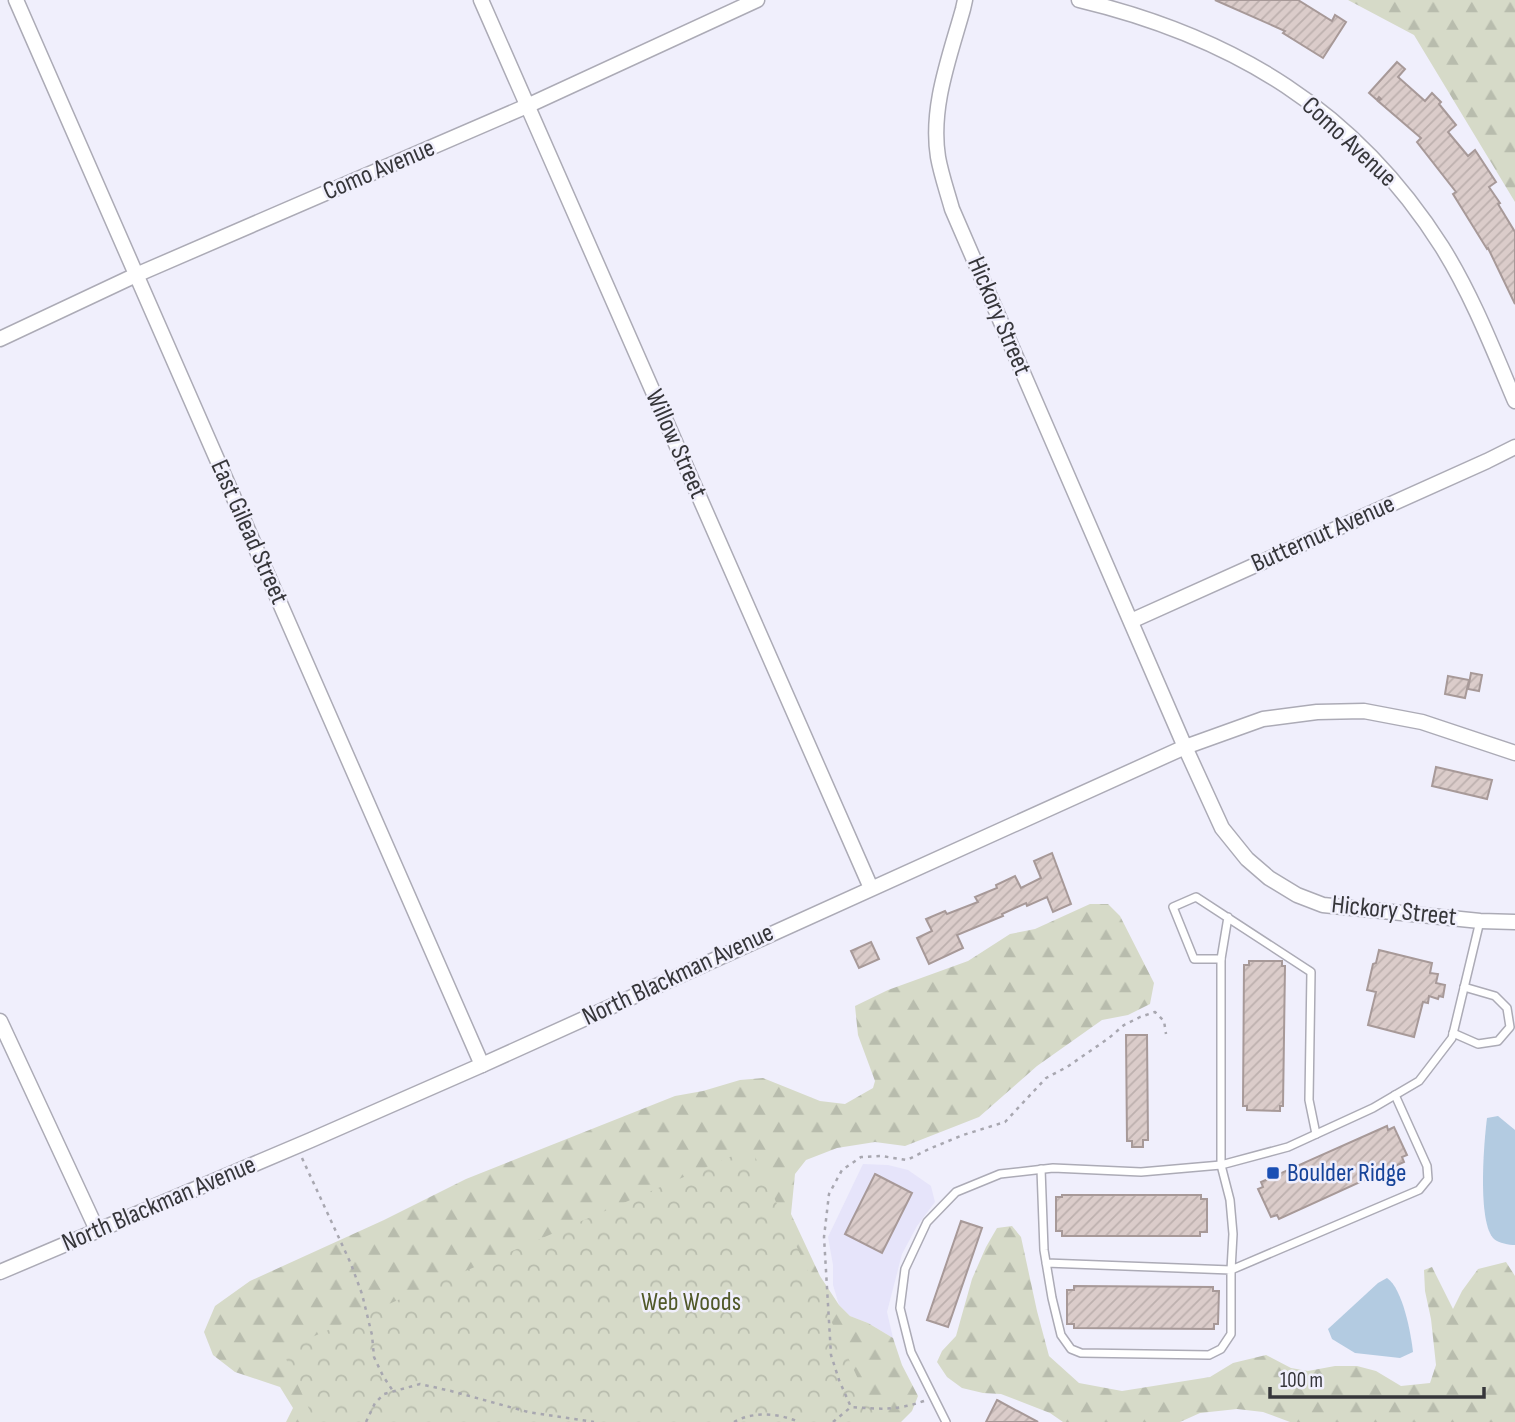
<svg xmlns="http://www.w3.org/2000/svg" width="1515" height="1422" viewBox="0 0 1515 1422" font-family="'Sofia Sans Condensed',sans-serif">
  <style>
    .commercial { fill: #e6e4fa }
    .forest { fill: url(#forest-firs) }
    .park { fill: url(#park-crowns) }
    .water { fill: #b3cbe1 }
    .building { fill: url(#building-hatch); stroke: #a79998; stroke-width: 2 }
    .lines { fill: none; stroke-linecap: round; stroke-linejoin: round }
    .lane-casing { stroke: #acabb6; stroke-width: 10 }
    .street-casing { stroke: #acabb6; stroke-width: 17 }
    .path { stroke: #a8a7b0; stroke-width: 2.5; stroke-dasharray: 3.5 5; stroke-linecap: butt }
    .lane { stroke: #fff; stroke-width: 7 }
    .street { stroke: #fff; stroke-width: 14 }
    .transit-dot { fill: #1a4fb4; stroke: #f0effc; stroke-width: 2.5 }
    .labels { text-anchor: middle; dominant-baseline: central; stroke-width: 5; stroke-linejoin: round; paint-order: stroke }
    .street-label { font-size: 26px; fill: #36363a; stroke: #f0effc }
    .transit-label { font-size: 26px; fill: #164399; stroke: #f0effc; text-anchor: start }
    .park-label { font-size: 26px; fill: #505829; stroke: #f0effc }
  </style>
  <defs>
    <pattern id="forest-firs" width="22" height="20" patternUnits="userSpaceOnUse" patternTransform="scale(1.75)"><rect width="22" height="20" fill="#d6dac8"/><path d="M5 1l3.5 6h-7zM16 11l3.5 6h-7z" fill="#b8bcad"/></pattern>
    <pattern id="park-crowns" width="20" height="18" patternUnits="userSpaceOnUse" patternTransform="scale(1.75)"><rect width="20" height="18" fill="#d6dac8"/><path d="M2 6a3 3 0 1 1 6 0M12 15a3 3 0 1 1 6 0" fill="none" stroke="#b8bcad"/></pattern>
    <pattern id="building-hatch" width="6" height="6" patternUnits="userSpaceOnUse" patternTransform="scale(1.75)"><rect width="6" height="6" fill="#dbccca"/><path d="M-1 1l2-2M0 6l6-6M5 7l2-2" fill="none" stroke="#bdb0ae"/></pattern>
  </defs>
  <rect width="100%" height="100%" fill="#f0effc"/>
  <path class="commercial" d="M863,1164L888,1165L908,1170L931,1186L935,1202L917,1226L902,1254L887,1312L893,1338L868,1323L850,1316L839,1305L833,1285V1265L828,1237Z"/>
  <g class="forest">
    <path d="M1348,0H1515V202L1414,35Z"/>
    <path d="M1090,904H1108L1120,916L1154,983L1150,1004L1128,1015L1102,1020L1037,1066L979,1117L905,1146L875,1142L837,1148L806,1160L795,1174L791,1214L820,1276L839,1305L850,1316L868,1323L893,1338L902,1365L918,1396L912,1411L901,1422H286L293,1408L280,1387L235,1372L213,1355L204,1332L215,1306L250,1281L384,1220L466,1179L675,1096L703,1091L740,1080L763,1078L820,1101L845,1104L873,1088L875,1081L858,1035L855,1006L888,990L968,961L1010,934L1035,929Z"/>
    <path d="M1012,1226L1021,1237L1037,1311L1049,1356L1079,1383L1122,1391L1210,1377L1233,1363L1266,1355L1291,1368L1308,1371L1335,1366H1357L1376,1371L1401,1386L1430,1383L1436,1365L1431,1319L1425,1291L1424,1270L1432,1267L1453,1309L1462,1291L1478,1269L1506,1262L1515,1276V1422H1290L1263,1412L1237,1409L1200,1413L1180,1422H1063L1050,1413L1001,1394L983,1393L962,1388L947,1377L937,1362L942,1351L956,1336L972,1279L986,1247L997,1228Z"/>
  </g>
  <path class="park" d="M751,1148L878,1422H315L282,1350Z"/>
  <g class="water">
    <path d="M1498,1116L1515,1130V1245C1509,1245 1499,1243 1494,1239C1477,1223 1484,1141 1487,1118Z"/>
    <path d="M1387,1278C1403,1289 1411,1334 1413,1352L1400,1358L1355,1353L1332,1339L1328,1329L1378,1283Z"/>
  </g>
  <g class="building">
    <path d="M1215,0H1298L1332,21L1335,15L1346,22L1323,58L1283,33L1285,31Z"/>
    <path d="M1397,62L1405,69L1398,77L1425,101L1432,93L1441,102L1439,104L1456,125L1448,132L1468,156L1475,150L1496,182L1489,187L1500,203L1498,204L1515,232V304L1488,248L1487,249L1453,194L1456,192L1417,142L1421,138L1378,101L1381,99L1379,97L1377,100L1369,93Z"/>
    <path d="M1471,673L1482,675L1479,691L1468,689Z"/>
    <path d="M1448,676L1469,680L1465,698L1445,694Z"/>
    <path d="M1436,767L1492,780L1487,799L1432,786Z"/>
    <path d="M1052,853L1071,904L1053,912L1047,897L1027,906L1026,903L1002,914L1003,916L957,935L963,948L929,964L917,938L932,931L926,919L945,911L947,914L978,902L975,897L997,888L996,885L1015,876L1021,888L1041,878L1034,861Z"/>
    <path d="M871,942L879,959L859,968L851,951Z"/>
    <path d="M1379,950L1432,963L1430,973L1438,974L1436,983L1445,985L1443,997L1439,996L1438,999L1429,996L1428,1003L1423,1002L1414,1037L1368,1025L1376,992L1367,990L1373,964L1376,963Z"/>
    <path d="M1249,961H1282V966H1285L1283,1106H1280V1111L1247,1110V1106H1243L1244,965H1249Z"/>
    <path d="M1126,1035H1147L1148,1140H1143V1147H1132V1141H1127Z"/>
    <path d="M1387,1126L1388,1130L1394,1127L1407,1155L1402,1157L1404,1162L1279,1219L1277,1215L1271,1217L1258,1189L1263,1187L1261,1182Z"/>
    <path d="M875,1174L912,1193L882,1253L845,1234Z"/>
    <path d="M1062,1195H1201V1199H1207V1232H1200V1236H1062V1231H1056V1197H1062Z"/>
    <path d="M961,1221L982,1228L948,1327L927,1320Z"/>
    <path d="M1074,1286L1213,1287V1291H1219L1218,1324H1214V1329L1074,1328V1324H1067V1290H1074Z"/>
    <path d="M997,1400L1038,1422H986Z"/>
  </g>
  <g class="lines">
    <defs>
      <g id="lane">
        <path d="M1228,917L1221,959H1194L1173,907L1196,897L1311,972L1309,1100L1316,1134"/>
        <path d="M1221,959V1165L1230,1200L1233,1234L1231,1270L1419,1190L1428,1179L1427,1166L1395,1095"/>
        <path d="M1453,1033L1478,1044L1498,1041L1510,1027L1507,1008L1495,996L1464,987"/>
        <path d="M1041,1169L1044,1250L1052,1298L1061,1335L1071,1349L1081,1353L1209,1355L1221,1349L1231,1334V1270L1046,1263"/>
        <path d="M946,1422L911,1352L900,1308L905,1269L927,1222L956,1192L1000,1174L1053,1168L1141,1172L1221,1165L1288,1147L1373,1108L1419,1081L1452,1038L1480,921"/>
      </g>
      <g id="street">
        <path d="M16,0L482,1065"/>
        <path d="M481,0L871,888"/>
        <path d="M965,0L963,9C950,56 930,107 938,157C941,174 947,191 952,209L1185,747L1222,828L1247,859L1269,878L1297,895L1323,905L1480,921L1515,922"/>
        <path d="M1079,0C1234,37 1355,110 1442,247C1472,295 1493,349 1515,401"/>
        <path d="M0,339L136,275L527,106L757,0"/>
        <path d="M1131,621L1487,461L1515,447"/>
        <path d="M0,1021L97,1230"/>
        <path d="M0,1272L311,1140L482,1065L1185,747L1263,719L1317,712L1364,711L1422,722L1515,753"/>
      </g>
    </defs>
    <use href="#lane" class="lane-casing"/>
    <use href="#street" class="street-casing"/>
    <g class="path">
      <path d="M302,1158L351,1264L362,1294L372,1335L374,1357L383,1376L393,1391"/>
      <path d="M924,1401C896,1411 879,1409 851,1407L839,1380L831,1355L824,1237L829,1194L842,1170L861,1157L881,1156L907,1160L929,1149L963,1135L1005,1122L1046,1078L1067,1067L1109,1038L1124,1025L1140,1017L1155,1012L1164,1021L1166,1034"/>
      <path d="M366,1422L375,1403L384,1394L420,1384L451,1391L528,1412L594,1422"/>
      <path d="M734,1422C754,1411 778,1413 799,1422"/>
      <path d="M833,1422L851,1407"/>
    </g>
    <use href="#lane" class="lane"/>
    <use href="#street" class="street"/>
  </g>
  <rect class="transit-dot" x="1266" y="1166" width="14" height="14" rx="3.5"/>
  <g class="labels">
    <g class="street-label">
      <text transform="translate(1349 142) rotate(43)">Como Avenue</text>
      <text transform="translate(379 170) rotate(-23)">Como Avenue</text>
      <text transform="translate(999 316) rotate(67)">Hickory Street</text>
      <text transform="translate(676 444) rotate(66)">Willow Street</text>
      <text transform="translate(249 532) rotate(66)">East Gilead Street</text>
      <text transform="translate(1323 534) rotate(-24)">Butternut Avenue</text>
      <text transform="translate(1394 911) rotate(6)">Hickory Street</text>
      <text transform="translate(678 975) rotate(-25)">North Blackman Avenue</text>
      <text transform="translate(159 1204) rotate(-23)">North Blackman Avenue</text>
    </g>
    <g class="transit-label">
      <text x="1287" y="1173">Boulder Ridge</text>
    </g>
    <g class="park-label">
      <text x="691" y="1302">Web Woods</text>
    </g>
  </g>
  <path d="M1270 1387v10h214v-10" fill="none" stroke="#36363a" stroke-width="3.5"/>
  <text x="1280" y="1387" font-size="21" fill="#36363a" stroke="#f0effc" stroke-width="5" paint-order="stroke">100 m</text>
</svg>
